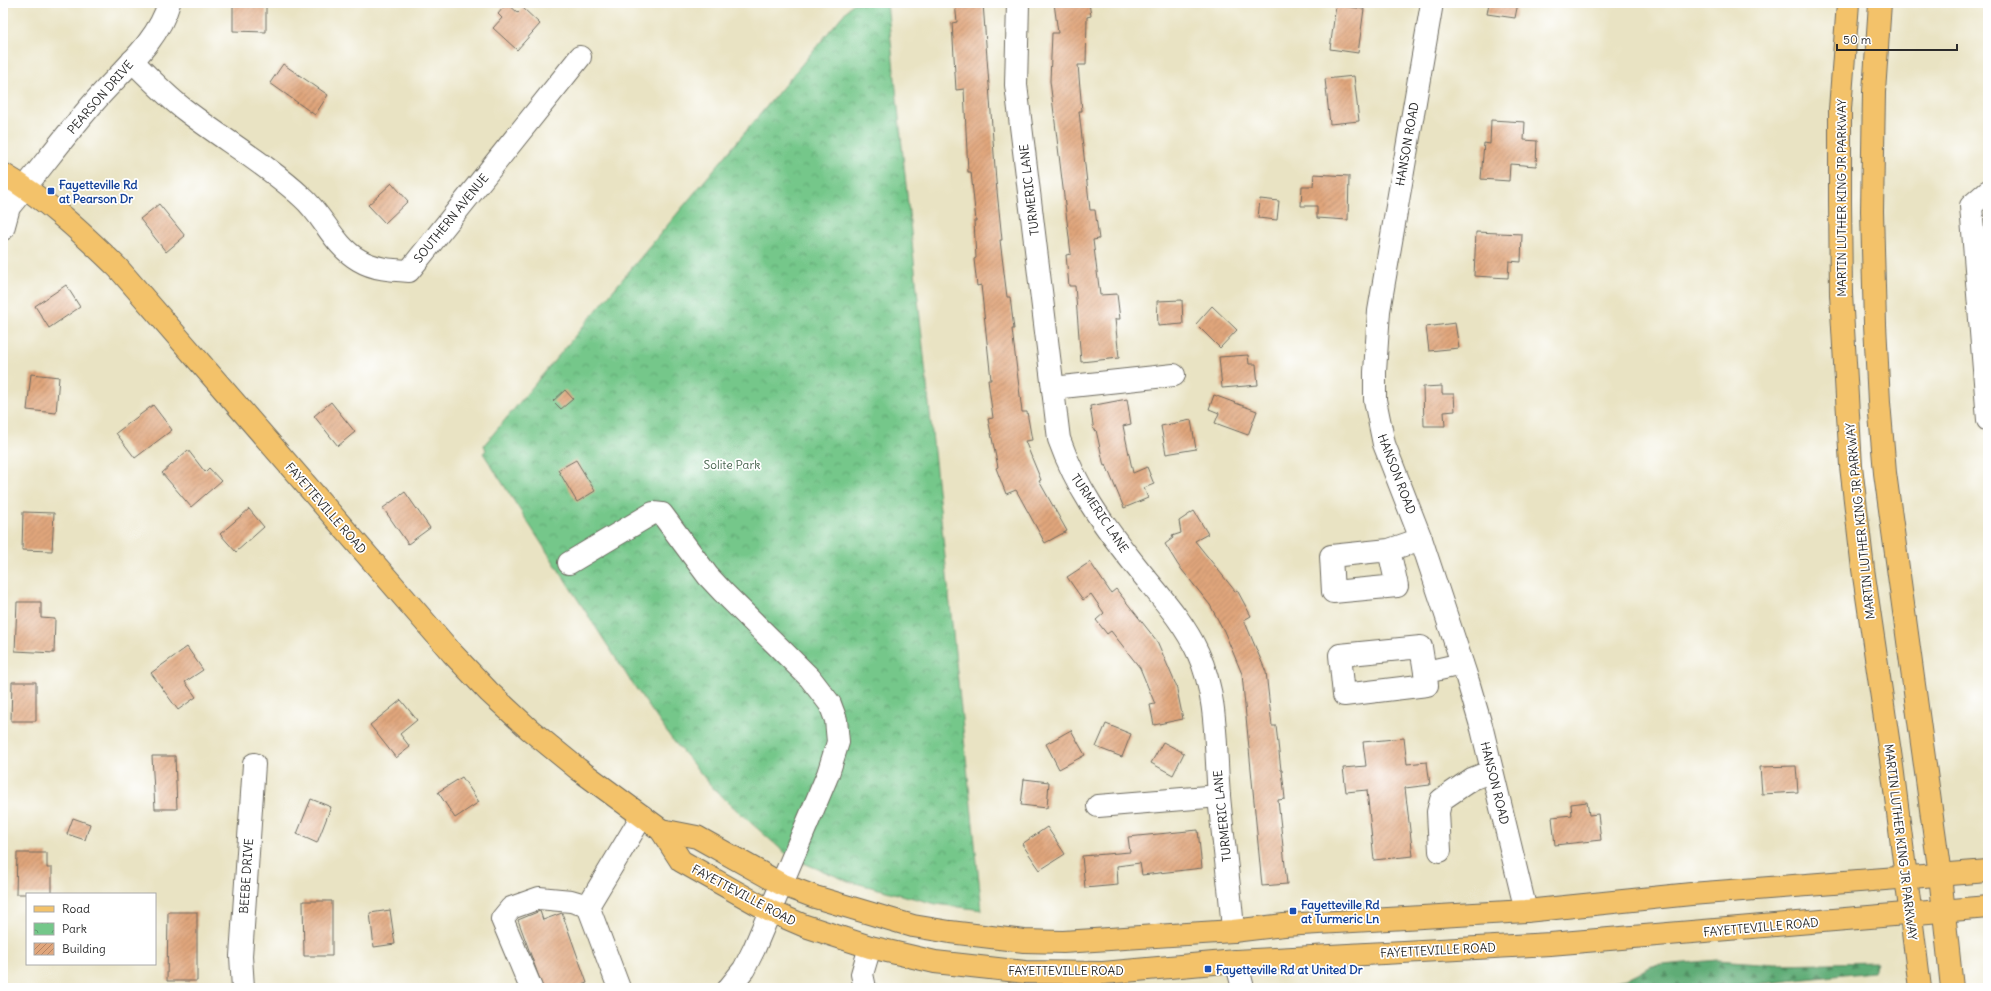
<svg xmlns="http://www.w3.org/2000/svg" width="1991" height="991" viewBox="0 0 1991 991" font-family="Delius,sans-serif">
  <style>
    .forest { fill: url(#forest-firs); stroke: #456c50 }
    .park { fill: url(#park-crowns); stroke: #50795a }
    .building { fill: url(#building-hatch) }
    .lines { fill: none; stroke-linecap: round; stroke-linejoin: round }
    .minor-casing { stroke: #6e6b60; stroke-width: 24 }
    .major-casing { stroke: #6e6b60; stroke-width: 24 }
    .minor { stroke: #fff; stroke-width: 22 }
    .major { stroke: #f3c26a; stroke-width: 22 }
    .transit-dot { fill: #1a4fb4; stroke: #fff; stroke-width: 1.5 }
    .labels { text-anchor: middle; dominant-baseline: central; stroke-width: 3.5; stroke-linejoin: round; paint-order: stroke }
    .street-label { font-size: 12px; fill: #2b2b2b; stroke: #fff }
    .transit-label { font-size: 12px; font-weight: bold; fill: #164399; stroke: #fff; text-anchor: start }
    .park-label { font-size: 12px; fill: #45624c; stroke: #fff }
  </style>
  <defs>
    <pattern id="forest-firs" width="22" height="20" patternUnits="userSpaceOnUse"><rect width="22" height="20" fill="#5fac76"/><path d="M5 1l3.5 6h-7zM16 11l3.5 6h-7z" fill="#4f8c61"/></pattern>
    <pattern id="park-crowns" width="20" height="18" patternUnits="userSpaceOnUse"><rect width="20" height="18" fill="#74c78a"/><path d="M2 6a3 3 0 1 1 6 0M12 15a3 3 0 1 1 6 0" fill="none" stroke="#5fa271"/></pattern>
    <pattern id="building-hatch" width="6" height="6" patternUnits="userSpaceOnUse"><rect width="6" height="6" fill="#e0a67c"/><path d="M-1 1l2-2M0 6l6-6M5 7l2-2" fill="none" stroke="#b68766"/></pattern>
  </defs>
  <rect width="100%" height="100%" fill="#fff"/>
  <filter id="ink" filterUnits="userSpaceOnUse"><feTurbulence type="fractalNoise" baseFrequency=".025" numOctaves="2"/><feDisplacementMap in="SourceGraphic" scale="8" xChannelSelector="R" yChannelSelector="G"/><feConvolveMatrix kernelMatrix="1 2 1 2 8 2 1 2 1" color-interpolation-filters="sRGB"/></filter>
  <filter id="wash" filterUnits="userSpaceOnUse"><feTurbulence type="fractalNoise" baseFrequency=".012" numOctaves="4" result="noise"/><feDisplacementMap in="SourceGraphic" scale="16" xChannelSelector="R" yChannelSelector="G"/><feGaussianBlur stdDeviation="0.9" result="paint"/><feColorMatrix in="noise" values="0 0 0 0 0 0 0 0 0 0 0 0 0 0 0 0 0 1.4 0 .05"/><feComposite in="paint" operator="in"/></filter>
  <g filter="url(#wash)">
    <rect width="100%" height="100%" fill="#e9e3c3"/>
    <path class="forest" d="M1717,960L1775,964L1877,962L1873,972L1721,988H1578L1626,979L1652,966Z"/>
    <path class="park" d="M853,3H887L982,910L936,904L848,881L791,858L741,814L714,789L671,738L628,677L483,453L486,450L484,445Z"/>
    <g id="blocks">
      <g class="building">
        <path d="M233,3H266V32L233,31Z"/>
        <path d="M507,3L518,13L523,8L540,24L517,50L493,28L502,18L498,14Z"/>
        <path d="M955,3H983L996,181L1002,240H1000L1007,297H1010L1014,329H1012L1022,412H1027L1032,440L1025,441L1041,480L1039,481L1067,531L1045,543L1016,490L1006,494L996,468L998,467L988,419L993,418L988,380H991L981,285L977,286L974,259L976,258L974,221H976L971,172H968L964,89L956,90L952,23L957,22Z"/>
        <path d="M1054,3H1089L1091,16L1087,17L1086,65H1078L1082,111H1079L1090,210H1095L1099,239L1093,240L1100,295L1117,294L1120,319H1115L1119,358L1081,362L1075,286H1069L1066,255L1071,254L1050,81L1052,33H1058Z"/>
        <path d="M1489,3H1518L1515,18L1487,14Z"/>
        <path d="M1336,5L1364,9L1358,53L1330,49Z"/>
        <path d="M283,64L328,95L315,115L270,83Z"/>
        <path d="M1354,76L1359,121L1330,124L1325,79Z"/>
        <path d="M1491,120L1525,122L1524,140L1537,141L1536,166L1510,164L1509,181L1481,179L1484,143L1490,144Z"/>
        <path d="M1314,174L1349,176L1348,220L1317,218V206H1301L1302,186H1313Z"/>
        <path d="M392,183L408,201L385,223L368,205Z"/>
        <path d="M1260,199L1279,201L1277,220L1258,218Z"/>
        <path d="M159,204L185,236L166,252L140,219Z"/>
        <path d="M1476,232L1522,234L1521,262L1509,261L1508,278L1474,276Z"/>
        <path d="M66,285L80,307L49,328L35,306Z"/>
        <path d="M1182,300L1183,324L1158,326L1157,301Z"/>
        <path d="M1212,306L1237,330L1220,348L1196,324Z"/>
        <path d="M1455,323L1459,348L1429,351L1426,327Z"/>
        <path d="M1248,355L1249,364H1256L1258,385L1222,388L1219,357Z"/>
        <path d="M31,374L59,377L56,413L27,410Z"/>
        <path d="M1442,386V394H1454L1455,411L1444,412L1445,426H1424L1423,387Z"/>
        <path d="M565,390L573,399L561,409L553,401Z"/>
        <path d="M1214,395L1257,411L1248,435L1215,423L1219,413L1209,409Z"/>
        <path d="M1127,399L1131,424L1123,426L1133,473L1147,467L1154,484L1144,488L1148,498L1124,508L1106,465L1104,466L1096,430L1094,431L1090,406Z"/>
        <path d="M331,402L355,432L338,446L314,416Z"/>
        <path d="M153,405L172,430L135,458L116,433Z"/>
        <path d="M1191,420L1196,449L1166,454L1161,426Z"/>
        <path d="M188,450L205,472L209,468L221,481L191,507L162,473Z"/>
        <path d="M576,460L595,491L577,502L558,470Z"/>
        <path d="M405,492L430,528L408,544L383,508Z"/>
        <path d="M249,509L264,527L236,552L220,534Z"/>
        <path d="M1194,511L1208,534L1195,541L1235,591L1237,590L1251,616L1244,620L1266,672L1272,726H1276L1281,770H1282L1285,799L1278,800L1287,884L1262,886L1242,674L1224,631L1210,605L1178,565L1165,544L1173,538L1172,536L1181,533L1179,521Z"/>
        <path d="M23,512L54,513L52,551L22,550Z"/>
        <path d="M1090,562L1111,593L1116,589L1157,641L1176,685L1183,719L1154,725L1150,705L1155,704L1140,668L1111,631L1107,634L1096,620L1104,613L1091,594L1083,600L1067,577Z"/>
        <path d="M17,602H41V618L55,619L54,653L15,651Z"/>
        <path d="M187,647L203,670L185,682L196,697L178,710L151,673Z"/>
        <path d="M12,682H36V721H11Z"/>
        <path d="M401,700L417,720L400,734L410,747L396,758L370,725Z"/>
        <path d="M1106,724L1131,734L1122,757L1096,747Z"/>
        <path d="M1071,730L1085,755L1059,769L1046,744Z"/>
        <path d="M1404,738L1407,764L1427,762L1430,785L1405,788L1413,856L1374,860L1367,790L1346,792L1343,768L1366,766L1363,742Z"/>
        <path d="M1163,742L1184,753L1173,775L1151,763Z"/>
        <path d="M152,756H175L177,809H155Z"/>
        <path d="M1796,766L1798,792L1762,794L1760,767Z"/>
        <path d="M462,777L479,802L455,818L438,792Z"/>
        <path d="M1024,779L1049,782L1047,808L1021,805Z"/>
        <path d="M311,799L331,807L317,843L297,834Z"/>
        <path d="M1587,802L1589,815L1598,814L1601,840L1555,845L1552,817L1572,815L1571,804Z"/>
        <path d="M73,818L90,824L85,840L67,834Z"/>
        <path d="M1047,827L1065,854L1040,870L1022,844Z"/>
        <path d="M1198,830L1202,868L1142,875L1140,863L1117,866L1118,885L1085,888L1082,856L1130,852L1128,837Z"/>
        <path d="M17,853H47V868H52V894H16Z"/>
        <path d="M303,901H332V956H304Z"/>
        <path d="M390,910L395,944L374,947L370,913Z"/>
        <path d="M540,911L543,920L562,913L587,983L572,988H543L518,920Z"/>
        <path d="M168,912H197V981H167Z"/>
      </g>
    </g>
  </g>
  <g filter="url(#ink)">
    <use href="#blocks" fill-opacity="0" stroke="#6e6b60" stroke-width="1"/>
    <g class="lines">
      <defs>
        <g id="minor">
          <path d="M1018,3L1016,85L1059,439C1076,487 1103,525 1135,565C1157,593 1183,620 1198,653C1218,696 1215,749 1219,796C1223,841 1230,886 1233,931"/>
          <path d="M1432,3L1379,311L1375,372V400L1384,444L1421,539L1467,678L1482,729L1526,911"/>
          <path d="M132,61C149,77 166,96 185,110C224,140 266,164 302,197C324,216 333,245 359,260C374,269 391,270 409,271L580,57"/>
          <path d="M1988,191L1971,206L1988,420"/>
          <path d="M3,229L9,207C39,171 66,134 96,100C122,70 158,42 169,3"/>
          <path d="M1053,388L1174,375"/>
          <path d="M1389,550L1397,586L1333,592L1331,556L1389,550L1421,539"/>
          <path d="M569,563L653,513L662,514L708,576L723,592L810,678L830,704L836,720L838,742L828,774L754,949L744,969L729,988"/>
          <path d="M1421,647L1427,685L1344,695L1340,655Z"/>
          <path d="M1426,672L1462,664"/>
          <path d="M1098,806L1219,796"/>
          <path d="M1440,851L1438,812L1441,800L1472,779L1492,771"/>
          <path d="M1236,961L1243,988"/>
          <path d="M243,988L241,956L254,764"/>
          <path d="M531,988L502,919L511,908L539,898L571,901L588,906"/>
          <path d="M619,988L588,906L642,816"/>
          <path d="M865,988L862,974L870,947"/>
        </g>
        <g id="major">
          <path d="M1848,3L1840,109V201L1841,294L1851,466L1863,569L1892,766L1920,988"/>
          <path d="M1880,3L1874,92L1872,211L1875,324L1879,402L1885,473L1940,875L1952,988"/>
          <path d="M3,174C46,199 82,233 118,268L452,653L489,692L529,729L578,769L661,830L681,861L770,911L805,926L870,947L935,962L1025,972L1103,973L1236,961L1550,944L1988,907"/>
          <path d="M661,830L697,837L781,884L815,897L913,926L950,932L1024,941L1063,942L1233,931L1284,925L1526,911L1691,894L1988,871"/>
        </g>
      </defs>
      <use href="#minor" class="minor-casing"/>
      <use href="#major" class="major-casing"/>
      <use href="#minor" class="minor"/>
      <use href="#major" class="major"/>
    </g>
  </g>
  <g class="transit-dot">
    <rect x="47" y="187" width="8" height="8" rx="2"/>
    <rect x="1289" y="907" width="8" height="8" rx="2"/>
    <rect x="1204" y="965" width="8" height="8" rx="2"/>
  </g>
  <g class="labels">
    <g class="street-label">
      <text transform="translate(100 97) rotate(-49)">PEARSON DRIVE</text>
      <text transform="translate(1407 144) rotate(-80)">HANSON ROAD</text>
      <text transform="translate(1029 190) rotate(-97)">TURMERIC LANE</text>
      <text transform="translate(1841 198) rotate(-90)">MARTIN LUTHER KING JR PARKWAY</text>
      <text transform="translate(451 218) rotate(-51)">SOUTHERN AVENUE</text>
      <text transform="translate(1397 474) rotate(69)">HANSON ROAD</text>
      <text transform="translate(326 508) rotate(49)">FAYETTEVILLE ROAD</text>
      <text transform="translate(1100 513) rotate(56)">TURMERIC LANE</text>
      <text transform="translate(1860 521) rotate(-96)">MARTIN LUTHER KING JR PARKWAY</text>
      <text transform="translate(1495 783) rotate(76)">HANSON ROAD</text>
      <text transform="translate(1222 816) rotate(-96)">TURMERIC LANE</text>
      <text transform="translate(1901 842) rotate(83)">MARTIN LUTHER KING JR PARKWAY</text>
      <text transform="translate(246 876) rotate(-86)">BEEBE DRIVE</text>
      <text transform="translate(744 895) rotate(28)">FAYETTEVILLE ROAD</text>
      <text transform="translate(1761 927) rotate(-5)">FAYETTEVILLE ROAD</text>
      <text transform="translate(1438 950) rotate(-3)">FAYETTEVILLE ROAD</text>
      <text x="1066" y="970">FAYETTEVILLE ROAD</text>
    </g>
    <g class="transit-label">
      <text x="59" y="184">Fayetteville Rd<tspan x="59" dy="14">at Pearson Dr</tspan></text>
      <text x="1301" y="904">Fayetteville Rd<tspan x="1301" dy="14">at Turmeric Ln</tspan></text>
      <text x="1216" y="969">Fayetteville Rd at United Dr</text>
    </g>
    <g class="park-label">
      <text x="732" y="464">Solite Park</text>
    </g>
  </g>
  <rect width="1991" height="991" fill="none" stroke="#fff" stroke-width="16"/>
  <rect x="26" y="893" width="130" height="72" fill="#ffffff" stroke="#aaaaaa"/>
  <rect x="34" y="906" width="20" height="6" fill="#f3c26a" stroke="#aaaaaa"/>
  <text x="62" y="913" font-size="12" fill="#2b2b2b">Road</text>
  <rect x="34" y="923" width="20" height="12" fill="url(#park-crowns)" stroke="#aaaaaa"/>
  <text x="62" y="933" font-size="12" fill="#2b2b2b">Park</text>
  <rect x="34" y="943" width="20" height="12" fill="url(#building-hatch)" stroke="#aaaaaa"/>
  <text x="62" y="953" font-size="12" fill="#2b2b2b">Building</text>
  <path d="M1837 44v6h120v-6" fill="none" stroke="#2b2b2b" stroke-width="2"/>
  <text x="1843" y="44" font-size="12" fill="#2b2b2b" stroke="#ffffff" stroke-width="3" paint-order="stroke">50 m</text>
</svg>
